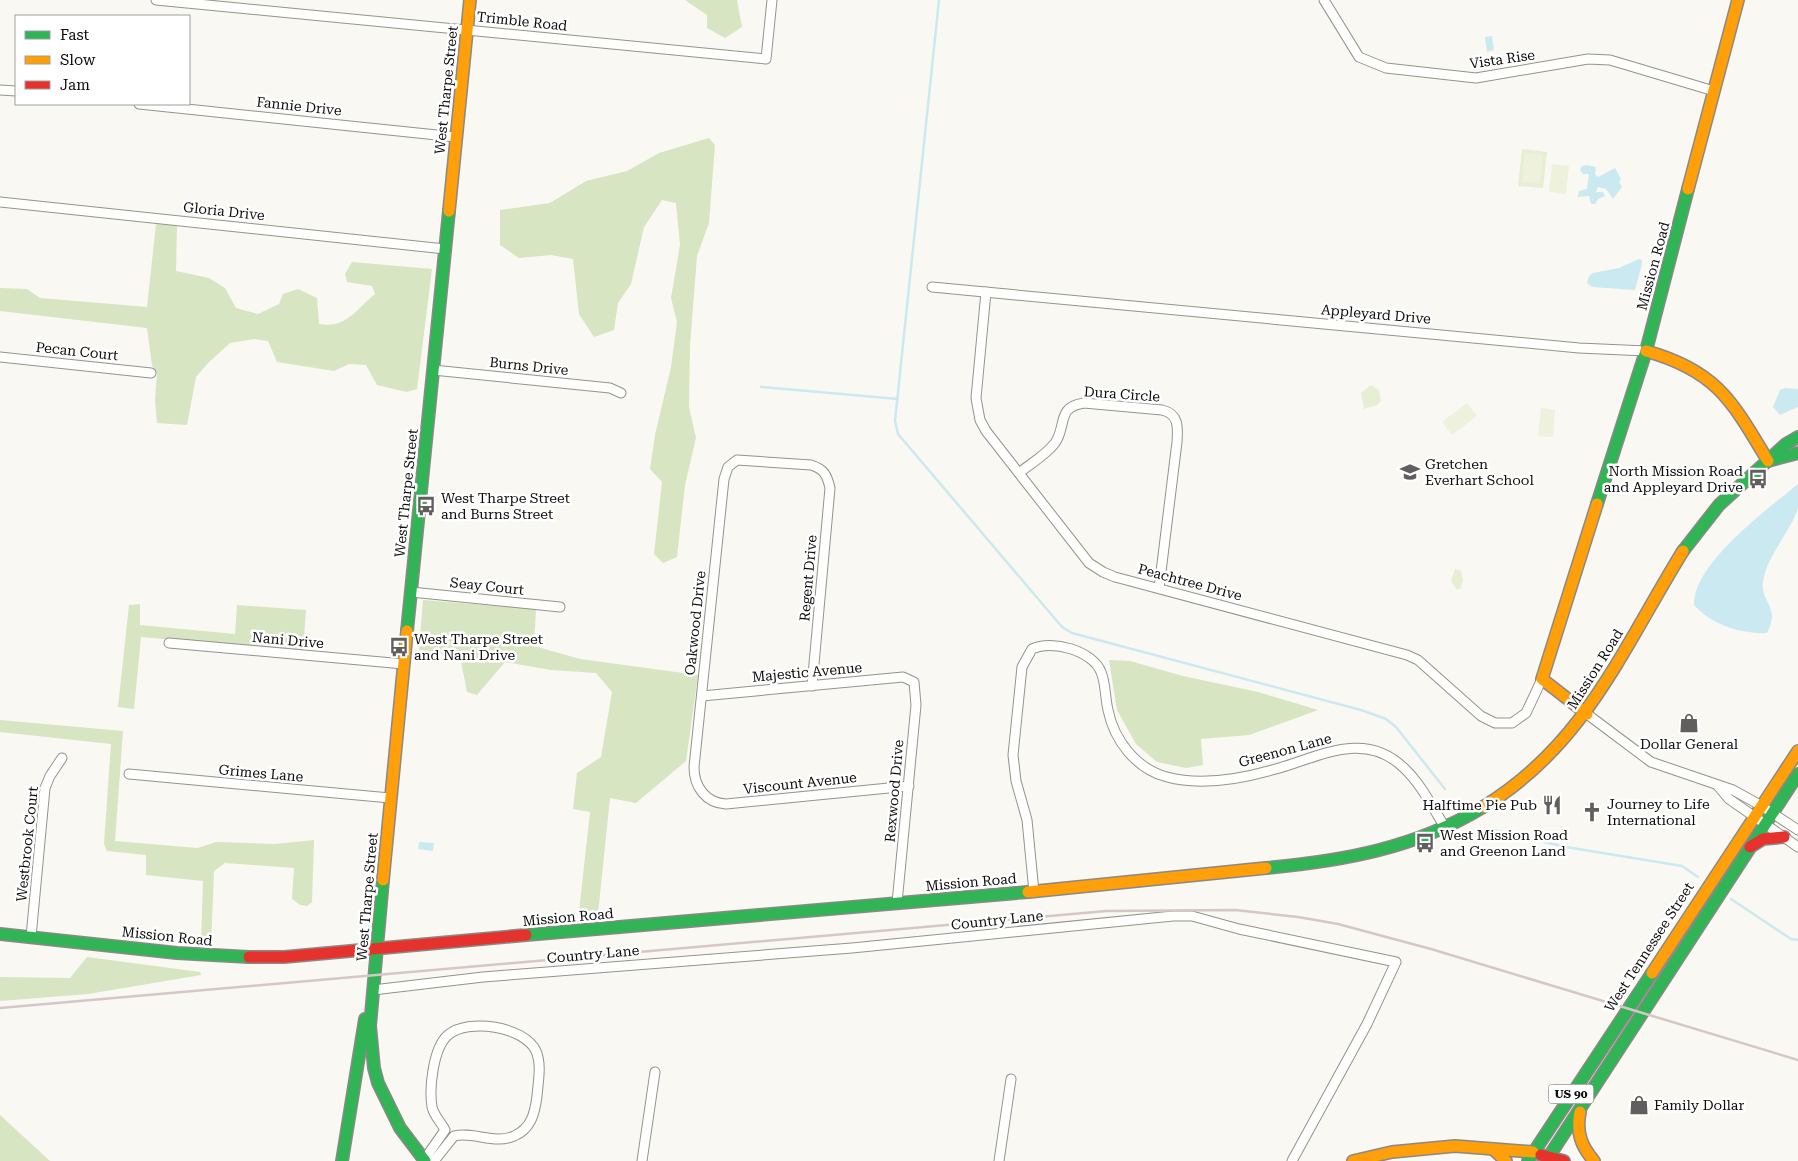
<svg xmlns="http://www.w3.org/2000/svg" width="1798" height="1161" viewBox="0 0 1798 1161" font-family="'Roboto Serif',serif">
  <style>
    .green { fill: #e6eed4 }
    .forest { fill: #d7e5c2 }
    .pitch { fill: #eef2dd }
    .water { fill: #cbe9f1 }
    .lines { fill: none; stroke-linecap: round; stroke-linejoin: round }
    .stream { stroke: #cbe9f1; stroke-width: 2.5 }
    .street-casing { stroke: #949390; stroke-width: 11 }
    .fast-casing { stroke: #8a8987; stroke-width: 14 }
    .slow-casing { stroke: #8a8987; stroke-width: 14 }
    .jam-casing { stroke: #8a8987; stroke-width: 14 }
    .street { stroke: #fefefd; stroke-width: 9 }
    .fast { stroke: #30b455; stroke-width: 11 }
    .slow { stroke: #ff9f0a; stroke-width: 11 }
    .jam { stroke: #e5322d; stroke-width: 11 }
    .rail { stroke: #d5c7c8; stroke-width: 2.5 }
    .labels { text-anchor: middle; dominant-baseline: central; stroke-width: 5; stroke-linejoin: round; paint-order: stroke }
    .shield { fill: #fff; stroke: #565656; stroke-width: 1 }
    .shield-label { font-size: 12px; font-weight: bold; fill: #0d0d0d }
    .street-label { font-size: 14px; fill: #0d0d0d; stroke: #fff }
    .poi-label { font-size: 14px; fill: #0d0d0d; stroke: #fff; text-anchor: start }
  </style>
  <rect width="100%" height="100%" fill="#faf8f2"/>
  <g class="green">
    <path d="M1522,149L1547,152L1543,188L1518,186Z"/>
    <path d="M1371,385L1379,390L1381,401L1377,405L1364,409L1361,393Z"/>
    <path d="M1455,569L1461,571L1463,579L1461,588L1457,590L1451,581Z"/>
  </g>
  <g class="forest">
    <path d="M685,0H737L742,27L725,38L707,28V15Z"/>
    <path d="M709,138L715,145L709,223L697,256L690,345L689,407L696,438L685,485L677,557L663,563L654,554L662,482L650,469L655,435L671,367L677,322L671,298L680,245L676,203L662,200L644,227L631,284L618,303L614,330L594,337L579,314L573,259L551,255L519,258L500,245V210L550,203L586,181L627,171L659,153Z"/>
    <path d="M156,224L177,225L176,271L209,278L225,288L236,308L258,314L279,304L283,294L298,289L317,298L319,324C347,329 356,309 375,294L372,286L347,282L345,274L352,262L432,269L417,389L407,392L377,385L366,365L349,364L334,371L277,362L268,341L254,339L230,343L208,363L196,377L187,425L157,423L155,400L157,374L152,365L147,328L0,311V288L27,289L40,298L147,307Z"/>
    <path d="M423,600L536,609L534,646L580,659L698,675L686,761L636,803L610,798L598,914L589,920L579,912L590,812L573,809L577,773L601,757L612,692L596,673L551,670L505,662L477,695L467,692L460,657L419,650Z"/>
    <path d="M140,604V625L235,634L237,605L306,610L303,651L141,637L134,709L118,707L129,605Z"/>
    <path d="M1109,660L1130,661L1183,676L1258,692L1318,710L1249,735L1201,739L1203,765L1186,768L1157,762L1136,744L1117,710Z"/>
    <path d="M0,720L123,731L115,841L198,848L216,842L275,844L314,840L312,902L307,906L300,905L292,899L294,868L225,863L214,871L211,945L201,944L203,881L146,875V855L107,851L104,844L111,744L0,732Z"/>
    <path d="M87,957L200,972L201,975L88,994L0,1001V977L70,978Z"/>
    <path d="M0,1115L50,1161H0Z"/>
  </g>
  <g class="pitch">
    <path d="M1525,153L1543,155L1540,184L1522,183Z"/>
    <path d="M1552,164L1569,166L1566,194L1549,192Z"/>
    <path d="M1467,403L1477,416L1452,435L1442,422Z"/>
    <path d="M1541,408L1555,410L1553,437L1538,436Z"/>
  </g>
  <g class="water">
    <path d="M1492,36L1494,50L1487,52L1485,37Z"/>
    <path d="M1586,165L1596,167L1595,174L1598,177L1615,168L1621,179L1619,182L1622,187L1613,199L1606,189L1598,187L1596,192H1603L1605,196L1598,199L1595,204H1591L1589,196L1578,197L1579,191L1587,189L1589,174H1583L1580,170L1582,166Z"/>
    <path d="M1639,259L1642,260V264L1635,290L1592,287L1587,283L1589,276L1593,273L1619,268Z"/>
    <path d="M1785,388L1798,389V407L1780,415L1773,407L1780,390Z"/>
    <path d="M1798,484C1798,492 1798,501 1798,508C1790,533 1767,555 1763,582C1760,603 1781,606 1767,633C1741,634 1712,625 1694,605C1693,563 1768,509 1798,484Z"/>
    <path d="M419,842L434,843L433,851L418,849Z"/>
  </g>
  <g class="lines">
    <g class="stream">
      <path d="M939,0L895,421L898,434L1062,627L1072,633L1361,710L1386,719L1396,727L1445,789"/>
      <path d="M761,387L898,399"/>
      <path d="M1489,829L1566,847L1682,866L1698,877"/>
      <path d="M1731,899L1791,939L1798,940"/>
    </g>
    <defs>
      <g id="street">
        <path d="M156,0L766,59L772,0"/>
        <path d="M1324,0L1359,57L1386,68L1476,78L1588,59L1610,60L1714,91"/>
        <path d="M0,90L16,91"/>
        <path d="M139,104L456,137"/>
        <path d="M0,202L445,249"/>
        <path d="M932,287L1579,348L1646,351"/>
        <path d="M986,292L976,398L980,420L986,431L1089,563L1103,572L1115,577L1407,655L1418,660L1481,716L1495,723H1512L1526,713L1542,679"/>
        <path d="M0,357L151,373"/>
        <path d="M433,370L610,388L621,393"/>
        <path d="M1019,473C1030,464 1046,455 1055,443C1067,426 1056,407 1084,403L1162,410C1179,414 1178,427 1177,442L1159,588"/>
        <path d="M411,592L560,607"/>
        <path d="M169,643L404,664"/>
        <path d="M812,686L830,488C827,475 824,469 811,465L737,460L728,467L724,479L694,767C694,787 706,803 726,804L909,786"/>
        <path d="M702,696L903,677L914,682L916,705L897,903"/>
        <path d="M1587,714L1651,762L1733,790L1760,805L1798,830"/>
        <path d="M129,774L390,798"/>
        <path d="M1718,786L1729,799L1798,847"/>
        <path d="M1034,892L1027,820L1016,781L1013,755L1022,667L1032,649C1052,639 1093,651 1101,672C1106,684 1105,698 1108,710C1114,740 1136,769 1167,777C1200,786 1240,779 1272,770C1316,759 1363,728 1404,768C1422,785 1432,807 1445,827"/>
        <path d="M31,937L45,788L50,776L62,758"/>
        <path d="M373,990L483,977L852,948L1173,916H1192L1239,929L1396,962L1367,1024L1292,1161"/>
        <path d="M424,1160L445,1130C441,1122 434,1116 432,1107C429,1088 433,1048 448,1035C468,1018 524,1026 536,1051C542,1065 538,1082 537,1096C535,1113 531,1129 514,1136C495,1145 473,1131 454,1136L434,1161"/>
        <path d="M642,1161L655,1072"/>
        <path d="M999,1161L1011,1079"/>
      </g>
      <g id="fast">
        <path d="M1768,461L1798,453"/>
        <path d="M1597,504L1646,351L1688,189"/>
        <path d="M1683,551L1719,505L1786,444L1798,437"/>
        <path d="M407,631L449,211"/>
        <path d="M1266,868C1343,861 1416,848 1483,807"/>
        <path d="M383,880L370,1026L374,1068L378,1083L400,1128L425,1161"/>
        <path d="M0,934L177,953L249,957"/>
        <path d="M526,935L1028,892"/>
        <path d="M342,1161L365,1019"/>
        <path d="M1528,1161L1652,973"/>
        <path d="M1546,1161L1798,774"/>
      </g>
      <g id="slow">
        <path d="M1688,189L1738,0"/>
        <path d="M449,211L470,0"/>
        <path d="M1646,351C1717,371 1732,401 1768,461"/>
        <path d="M1587,714L1542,679L1597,504"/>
        <path d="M1483,807C1585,745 1623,648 1683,551"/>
        <path d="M383,880L407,631"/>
        <path d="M1028,892L1266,868"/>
        <path d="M1652,973L1798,751"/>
        <path d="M1580,1112C1576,1132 1581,1146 1594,1161"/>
        <path d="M1493,1149L1506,1161"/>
        <path d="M1353,1161L1392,1152L1455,1146L1533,1152"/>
      </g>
      <g id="jam">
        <path d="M1750,847L1763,839L1784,837"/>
        <path d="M249,957H284L526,935"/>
        <path d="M1541,1155L1564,1161"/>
      </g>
    </defs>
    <use href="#street" class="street-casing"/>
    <use href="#fast" class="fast-casing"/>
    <use href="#slow" class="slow-casing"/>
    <use href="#jam" class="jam-casing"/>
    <use href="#street" class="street"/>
    <use href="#fast" class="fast"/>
    <use href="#slow" class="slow"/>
    <use href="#jam" class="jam"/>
    <path class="rail" d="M0,1008L1106,911L1235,910L1298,917L1338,924L1431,949L1798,1060"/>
  </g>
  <defs>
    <symbol id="school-bare" viewBox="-9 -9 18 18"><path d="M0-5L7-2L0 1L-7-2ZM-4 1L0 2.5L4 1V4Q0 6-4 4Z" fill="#605f5d" stroke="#fff" stroke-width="2.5" paint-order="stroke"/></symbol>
    <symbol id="bus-bare" viewBox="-9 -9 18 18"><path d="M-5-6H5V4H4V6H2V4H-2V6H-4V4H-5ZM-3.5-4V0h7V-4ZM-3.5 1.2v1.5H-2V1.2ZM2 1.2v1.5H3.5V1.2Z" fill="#605f5d" stroke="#fff" stroke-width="2.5" paint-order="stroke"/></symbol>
    <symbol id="shop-bare" viewBox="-9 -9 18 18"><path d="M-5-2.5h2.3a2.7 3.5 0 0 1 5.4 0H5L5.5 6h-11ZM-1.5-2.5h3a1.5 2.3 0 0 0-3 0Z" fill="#605f5d" stroke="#fff" stroke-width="2.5" paint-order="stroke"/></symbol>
    <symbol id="restaurant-bare" viewBox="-9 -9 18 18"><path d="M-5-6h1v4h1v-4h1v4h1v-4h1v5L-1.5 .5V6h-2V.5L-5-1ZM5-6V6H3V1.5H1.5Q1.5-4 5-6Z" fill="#605f5d" stroke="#fff" stroke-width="2.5" paint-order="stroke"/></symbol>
    <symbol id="church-bare" viewBox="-9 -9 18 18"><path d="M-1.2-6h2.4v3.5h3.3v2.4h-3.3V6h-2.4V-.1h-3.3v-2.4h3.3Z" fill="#605f5d" stroke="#fff" stroke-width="2.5" paint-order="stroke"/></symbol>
  </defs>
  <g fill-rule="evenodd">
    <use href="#school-bare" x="1396" y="458" width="28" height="28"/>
    <use href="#bus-bare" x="1744" y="465" width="28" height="28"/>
    <use href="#bus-bare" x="412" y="492" width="28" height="28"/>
    <use href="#bus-bare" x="385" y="633" width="28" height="28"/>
    <use href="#shop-bare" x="1675" y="709" width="28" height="28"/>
    <use href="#restaurant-bare" x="1538" y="791" width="28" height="28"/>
    <use href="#church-bare" x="1578" y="798" width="28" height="28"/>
    <use href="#bus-bare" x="1411" y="829" width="28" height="28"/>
    <use href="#shop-bare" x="1625" y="1091" width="28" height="28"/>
  </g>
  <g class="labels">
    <rect class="shield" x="1548.5" y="1084.5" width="45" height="19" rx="4"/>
    <g class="shield-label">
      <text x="1571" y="1094">US 90</text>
    </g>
    <g class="street-label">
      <text transform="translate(522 21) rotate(6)">Trimble Road</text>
      <text transform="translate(1502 59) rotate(-8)">Vista Rise</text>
      <text transform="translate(446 90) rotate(-84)">West Tharpe Street</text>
      <text transform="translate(299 106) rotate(6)">Fannie Drive</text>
      <text transform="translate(224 211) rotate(6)">Gloria Drive</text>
      <text transform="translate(1653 266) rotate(-75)">Mission Road</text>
      <text transform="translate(1376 314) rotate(5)">Appleyard Drive</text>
      <text transform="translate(77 351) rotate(6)">Pecan Court</text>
      <text transform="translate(529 366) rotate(6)">Burns Drive</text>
      <text transform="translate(1122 394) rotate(4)">Dura Circle</text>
      <text transform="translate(406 493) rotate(-84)">West Tharpe Street</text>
      <text transform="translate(808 578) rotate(-85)">Regent Drive</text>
      <text transform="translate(1190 582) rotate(15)">Peachtree Drive</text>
      <text transform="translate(487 586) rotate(6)">Seay Court</text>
      <text transform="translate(695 623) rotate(-84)">Oakwood Drive</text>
      <text transform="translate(288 640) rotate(5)">Nani Drive</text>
      <text transform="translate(1595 669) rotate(-58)">Mission Road</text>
      <text transform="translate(807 672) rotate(-5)">Majestic Avenue</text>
      <text transform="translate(1285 750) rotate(-15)">Greenon Lane</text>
      <text transform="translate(261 773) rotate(5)">Grimes Lane</text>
      <text transform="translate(800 783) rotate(-6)">Viscount Avenue</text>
      <text transform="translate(894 791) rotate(-85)">Rexwood Drive</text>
      <text transform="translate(27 844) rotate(-84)">Westbrook Court</text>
      <text transform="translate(971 882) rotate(-5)">Mission Road</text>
      <text transform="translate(367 897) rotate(-85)">West Tharpe Street</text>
      <text transform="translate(568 917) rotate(-5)">Mission Road</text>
      <text transform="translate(997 920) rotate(-6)">Country Lane</text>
      <text transform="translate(167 936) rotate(6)">Mission Road</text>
      <text transform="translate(1649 947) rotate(-57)">West Tennessee Street</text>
      <text transform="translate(593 954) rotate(-5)">Country Lane</text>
    </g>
    <g class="poi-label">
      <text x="1425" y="464">Gretchen<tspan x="1425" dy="16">Everhart School</tspan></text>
      <text x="1743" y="471" text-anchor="end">North Mission Road<tspan x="1743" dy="16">and Appleyard Drive</tspan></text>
      <text x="441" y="498">West Tharpe Street<tspan x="441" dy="16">and Burns Street</tspan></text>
      <text x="414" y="639">West Tharpe Street<tspan x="414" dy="16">and Nani Drive</tspan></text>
      <text x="1689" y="744" text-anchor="middle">Dollar General</text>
      <text x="1607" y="804">Journey to Life<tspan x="1607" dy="16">International</tspan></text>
      <text x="1537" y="805" text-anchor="end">Halftime Pie Pub</text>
      <text x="1440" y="835">West Mission Road<tspan x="1440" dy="16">and Greenon Land</tspan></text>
      <text x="1654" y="1105">Family Dollar</text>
    </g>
  </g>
  <rect x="15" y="15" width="175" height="90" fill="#ffffff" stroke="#9e9e9e"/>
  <rect x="25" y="31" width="25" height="8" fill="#30b455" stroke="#9e9e9e"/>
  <text x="60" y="40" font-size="15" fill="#0d0d0d">Fast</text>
  <rect x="25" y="56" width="25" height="8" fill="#ff9f0a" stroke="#9e9e9e"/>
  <text x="60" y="65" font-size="15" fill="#0d0d0d">Slow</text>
  <rect x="25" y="81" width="25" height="8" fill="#e5322d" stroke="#9e9e9e"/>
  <text x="60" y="90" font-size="15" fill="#0d0d0d">Jam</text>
</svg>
